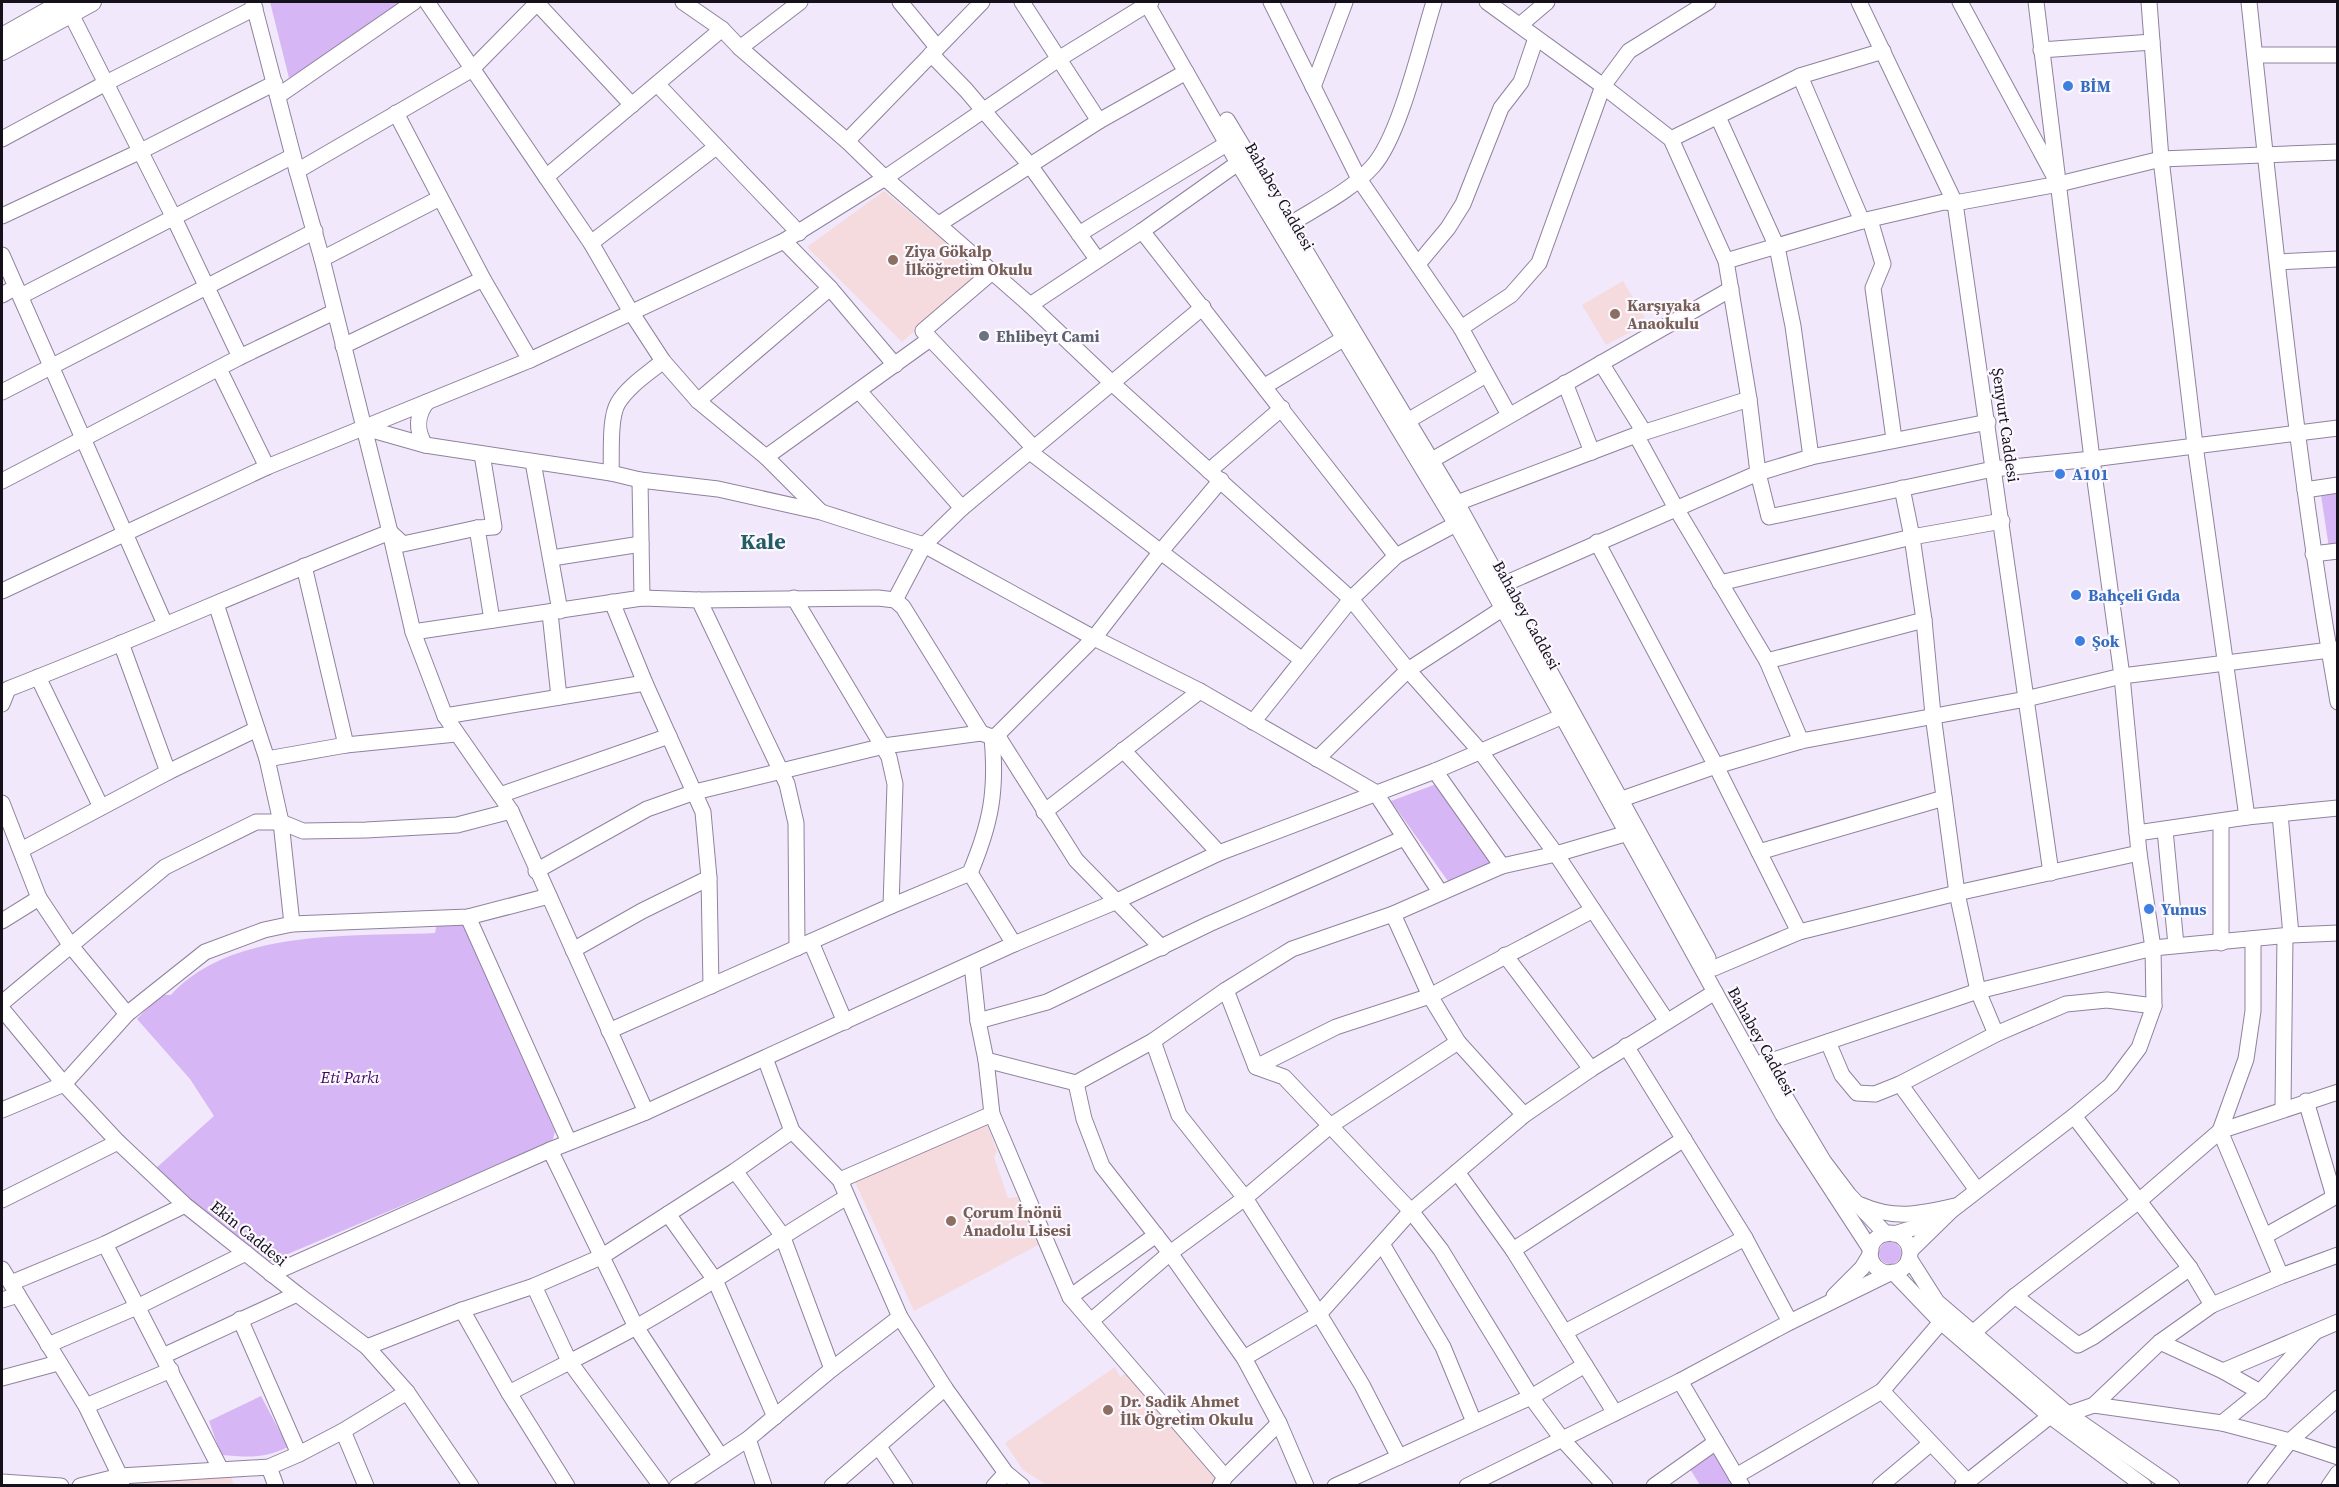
<svg xmlns="http://www.w3.org/2000/svg" width="2339" height="1487" viewBox="0 0 2339 1487" font-family="'Source Serif 4',serif">
  <style>
    .education { fill: #f6dbde }
    .green { fill: #d7b6f5 }
    .lines { fill: none; stroke-linecap: round; stroke-linejoin: round }
    .minor-casing { stroke: #90829e; stroke-width: 17 }
    .major-casing { stroke: #90829e; stroke-width: 20 }
    .minor { stroke: #fff; stroke-width: 15 }
    .major { stroke: #fff; stroke-width: 18 }
    .shop-dot { fill: #3f7fe0; stroke: #fbf8ff; stroke-width: 2 }
    .education-dot { fill: #8d6e63; stroke: #fbf8ff; stroke-width: 2 }
    .worship-dot { fill: #6b7280; stroke: #fbf8ff; stroke-width: 2 }
    .labels { text-anchor: middle; dominant-baseline: central; stroke-width: 4.5; stroke-linejoin: round; paint-order: stroke }
    .shop-label { font-size: 16px; font-weight: bold; fill: #366cbe; stroke: #fbf8ff; text-anchor: start }
    .street-label { font-size: 16px; fill: #16101a; stroke: #fbf8ff }
    .education-label { font-size: 16px; font-weight: bold; fill: #785e54; stroke: #fbf8ff; text-anchor: start }
    .worship-label { font-size: 16px; font-weight: bold; fill: #5b616d; stroke: #fbf8ff; text-anchor: start }
    .park-label { font-size: 16px; font-style: italic; fill: #3e025f; stroke: #fbf8ff }
    .district-label { font-size: 22px; font-weight: bold; fill: #235d63; stroke: #fbf8ff }
  </style>
  <rect width="100%" height="100%" fill="#f1e8fb"/>
  <g class="education">
    <path d="M884,191L982,273L902,342L807,247Z"/>
    <path d="M1623,281L1648,323L1606,345L1582,305Z"/>
    <path d="M987,1124L997,1152L994,1157L1008,1198L1018,1197L1040,1244L914,1311L855,1182Z"/>
    <path d="M1115,1367L1120,1377L1131,1370L1217,1475V1480L1211,1486L1047,1485L1023,1470L1005,1443Z"/>
    <path d="M231,1477L234,1485L140,1486L139,1481Z"/>
  </g>
  <g class="green">
    <path d="M270,2H405L289,78Z"/>
    <path d="M2337,493V547L2329,548L2321,495Z"/>
    <path d="M1439,783L1496,865L1450,884L1391,801Z"/>
    <path d="M460,922L471,936L555,1132L552,1142L269,1262L211,1221L154,1170L214,1116L190,1079L137,1019L160,995H171C231,928 351,937 435,933L437,923Z"/>
    <circle cx="1890" cy="1253" r="11"/>
    <path d="M261,1396L288,1447C263,1459 248,1457 221,1455L209,1421Z"/>
    <path d="M1716,1452L1737,1485H1700L1690,1469Z"/>
  </g>
  <g class="lines">
    <defs>
      <g id="minor">
        <path d="M253,2L297,171L322,259L390,532L413,632L445,716L511,811L646,1112"/>
        <path d="M427,2L591,243L631,312L663,361L698,401L766,457L820,511"/>
        <path d="M536,2L632,105"/>
        <path d="M683,2L722,29L740,48L847,141L885,178L1030,305L1113,384L1351,599L1408,670L1480,751L1556,854L1666,1020"/>
        <path d="M900,2L937,47"/>
        <path d="M1022,2L1099,121"/>
        <path d="M1146,2L1238,163L1456,524L1783,1115L1871,1250"/>
        <path d="M1271,2L1359,179L1461,328L1509,415"/>
        <path d="M1487,2L1603,86L1671,139L1726,261L1749,399L1758,473L1769,517L1993,469L2092,459L2338,428"/>
        <path d="M1859,2L1955,203L2051,873"/>
        <path d="M1960,2L2054,176"/>
        <path d="M2149,2L2161,159L2195,445L2247,817"/>
        <path d="M2249,2C2274,236 2297,470 2338,702"/>
        <path d="M71,14L174,218L240,357"/>
        <path d="M1520,25L1547,2"/>
        <path d="M740,48L800,2"/>
        <path d="M2041,50L2152,42"/>
        <path d="M931,54L966,90L1029,164L1097,259"/>
        <path d="M2255,55H2338"/>
        <path d="M1800,76L1862,221"/>
        <path d="M658,85L799,233"/>
        <path d="M1313,87L1345,2"/>
        <path d="M278,96L414,2"/>
        <path d="M396,113L483,279L530,360"/>
        <path d="M1718,117L1777,247L1793,326L1811,457"/>
        <path d="M1227,120L1457,503L1708,958"/>
        <path d="M2,139L106,83L255,8"/>
        <path d="M1671,139L1800,76L1883,51"/>
        <path d="M847,141L982,2"/>
        <path d="M297,171L471,70L538,2"/>
        <path d="M546,177L722,29"/>
        <path d="M2,216L141,151L275,83"/>
        <path d="M1870,220L1883,264L1873,288L1894,439"/>
        <path d="M939,224L1099,121L1186,72"/>
        <path d="M1289,225C1317,207 1351,191 1373,166C1400,136 1421,43 1434,2"/>
        <path d="M1142,231L1396,556"/>
        <path d="M1079,234L1228,143"/>
        <path d="M784,241L830,288L895,365"/>
        <path d="M591,243L716,147"/>
        <path d="M2,255L165,624"/>
        <path d="M322,259L440,198"/>
        <path d="M1726,261L1862,221L1944,202L1955,203L2059,184L2161,159L2338,152"/>
        <path d="M2278,262L2338,259"/>
        <path d="M1418,264L1448,228L1463,204L1501,108L1521,82L1536,38"/>
        <path d="M992,272L923,331L1034,448"/>
        <path d="M2,295L16,287"/>
        <path d="M21,296L293,156"/>
        <path d="M1030,305L1142,231L1238,163"/>
        <path d="M1461,328L1511,295L1539,263L1603,86L1629,51L1708,2"/>
        <path d="M343,346L483,279"/>
        <path d="M1601,363L1644,432"/>
        <path d="M219,369L267,467"/>
        <path d="M1565,383L1592,452"/>
        <path d="M1265,386L1343,339"/>
        <path d="M859,391L962,508"/>
        <path d="M2,392L315,231"/>
        <path d="M698,401L830,288"/>
        <path d="M1409,420L1486,375"/>
        <path d="M365,428L425,445L611,473L640,480L718,489L821,512L924,545L1094,638L1200,691L1375,792L1440,892"/>
        <path d="M1636,435L1677,510L1767,661L1801,741"/>
        <path d="M425,445C416,430 416,416 427,402"/>
        <path d="M1030,452L1301,659"/>
        <path d="M766,457L930,339"/>
        <path d="M1432,460L1731,289"/>
        <path d="M533,462L560,611"/>
        <path d="M1209,471L1282,408"/>
        <path d="M611,473C612,455 609,418 618,403C628,386 649,373 663,361"/>
        <path d="M640,480L642,598"/>
        <path d="M2,481L240,357L334,312"/>
        <path d="M1902,488L1912,537L1924,620L1933,715L1957,893L1978,991L1996,1034"/>
        <path d="M2305,490L2338,485"/>
        <path d="M1457,503L1636,435L1749,399"/>
        <path d="M477,528L492,620"/>
        <path d="M1597,542L1716,766L1799,932"/>
        <path d="M2313,554L2338,551"/>
        <path d="M552,558L641,544"/>
        <path d="M304,566L346,745"/>
        <path d="M1720,583L1912,537L2002,521"/>
        <path d="M1502,585L1758,473L1811,457L1988,422"/>
        <path d="M2,591L267,467L530,360L784,241L885,178L1057,60L1151,2"/>
        <path d="M794,598L889,757L895,784L891,906"/>
        <path d="M699,600L787,784L796,823L797,948"/>
        <path d="M895,600L924,545L962,508L1203,307"/>
        <path d="M612,602L645,683L703,812L709,878L711,986"/>
        <path d="M216,604L267,759L281,822L292,924"/>
        <path d="M550,613L559,697"/>
        <path d="M413,632L642,598L699,600L878,598L895,600L903,607L981,733"/>
        <path d="M121,643L168,772"/>
        <path d="M1767,661L1924,620"/>
        <path d="M38,677L101,807"/>
        <path d="M2,704L8,689C137,639 262,582 390,532L403,544L477,528L494,527L482,454"/>
        <path d="M445,716L645,683"/>
        <path d="M1253,722L1351,599L1396,556L1456,524"/>
        <path d="M997,735L1076,860L1162,948"/>
        <path d="M1123,750L1219,853"/>
        <path d="M267,759L346,745L456,734"/>
        <path d="M1317,759L1408,670L1502,609"/>
        <path d="M1435,771L1502,866"/>
        <path d="M500,795L669,736"/>
        <path d="M1622,799L1716,766L1801,741L2026,699L2122,676L2338,649"/>
        <path d="M2,803L39,898L71,946L127,1014"/>
        <path d="M1044,812L1200,691"/>
        <path d="M2280,814L2291,935"/>
        <path d="M2221,822V943"/>
        <path d="M2165,830L2176,945"/>
        <path d="M2137,833L2247,817L2338,808"/>
        <path d="M21,850L168,772L257,729"/>
        <path d="M1759,852L1944,798"/>
        <path d="M536,871L647,809L695,792L884,746L981,733L992,737L997,735L1094,638L1162,550L1221,480"/>
        <path d="M970,873L1014,944"/>
        <path d="M1393,914L1430,996L1458,1042L1524,1115"/>
        <path d="M468,917L569,1142"/>
        <path d="M2,921L39,898"/>
        <path d="M2253,939V1011L2246,1059L2220,1131L2281,1276"/>
        <path d="M811,942L845,1022"/>
        <path d="M573,950L642,911L709,878"/>
        <path d="M1505,955L1591,1069"/>
        <path d="M972,964L978,1021L986,1060L992,1114L1070,1297L1225,1477"/>
        <path d="M1714,968L1799,932L1957,893L2139,853"/>
        <path d="M1226,990L1256,1067L1284,1077L1411,1211L1441,1250L1531,1397L1562,1439L1605,1486"/>
        <path d="M2,1003L165,867L256,822H281L303,831L366,830L457,825L511,811"/>
        <path d="M2,1009L64,1084L118,1142L185,1205L297,1294L367,1347L407,1392L471,1486"/>
        <path d="M978,1021L1047,1002L1209,924L1404,838"/>
        <path d="M609,1031L891,906L970,873C991,823 997,791 992,737"/>
        <path d="M1153,1041L1179,1115L1245,1198L1319,1314L1362,1385L1399,1457"/>
        <path d="M1828,1042L1842,1075L1857,1093L1875,1094L1900,1084L1996,1034L2066,1004L2107,1000L2154,1006"/>
        <path d="M1626,1046L1745,1238L1790,1322"/>
        <path d="M765,1058L792,1131L840,1180L900,1317L945,1388L1006,1473L1022,1486"/>
        <path d="M986,1060L1076,1083L1153,1041L1226,990L1292,949L1393,914L1502,866L1556,854L1628,833"/>
        <path d="M1764,1061L1824,1162L1849,1195L1886,1234"/>
        <path d="M1765,1063L1978,991L2153,948L2291,935L2338,933"/>
        <path d="M1256,1067L1336,1027L1430,996L1593,910"/>
        <path d="M1076,1083L1084,1119L1102,1166L1170,1253L1244,1358L1279,1423L1306,1486"/>
        <path d="M1900,1084L1977,1190"/>
        <path d="M2283,1108L2285,936"/>
        <path d="M2,1110L64,1084L127,1014L205,952L264,930L292,924L468,917L549,896"/>
        <path d="M2074,1116L2190,1268L2212,1305"/>
        <path d="M550,1150L636,1327L721,1457"/>
        <path d="M735,1171L782,1235L832,1369"/>
        <path d="M1457,1172L1513,1250L1615,1413"/>
        <path d="M840,1180L992,1114"/>
        <path d="M2,1200L118,1142"/>
        <path d="M1861,1205C1895,1220 1920,1214 1955,1206"/>
        <path d="M668,1214L715,1280L775,1417"/>
        <circle cx="1890" cy="1253" r="20"/>
        <path d="M1894,1234L1920,1226L1939,1217"/>
        <path d="M2265,1236L2331,1199L2333,1193L2306,1101"/>
        <path d="M105,1244L220,1468"/>
        <path d="M1382,1244L1443,1347L1474,1422"/>
        <path d="M1513,1250L1684,1139"/>
        <path d="M1910,1251L1952,1210L2074,1116L2111,1085L2139,1048L2154,1006L2153,948L2139,853L2122,676L2092,459L2036,2"/>
        <path d="M1909,1258L1937,1302L2068,1414L2172,1486"/>
        <path d="M2,1269L86,1406L120,1476L122,1486"/>
        <path d="M1893,1272L1941,1322L2050,1416L2144,1486"/>
        <path d="M271,1274L550,1150L646,1112L1014,944L1115,902L1219,853L1435,771L1563,716"/>
        <path d="M11,1283L105,1244L185,1205"/>
        <path d="M534,1286L569,1361L661,1486"/>
        <path d="M1834,1296L1862,1268L1870,1255"/>
        <path d="M2015,1296L2078,1345L2093,1337L2190,1268"/>
        <path d="M1070,1297L1156,1235"/>
        <path d="M2,1300L18,1295"/>
        <path d="M462,1310L509,1393L567,1486"/>
        <path d="M240,1319L299,1454"/>
        <path d="M1091,1321L1170,1253L1245,1198L1330,1126L1458,1042"/>
        <path d="M1565,1332L1745,1238"/>
        <path d="M1974,1332L2015,1296L2139,1201L2220,1131L2338,1092"/>
        <path d="M2160,1342L2223,1371L2260,1392"/>
        <path d="M48,1345L139,1306L246,1253"/>
        <path d="M367,1347L462,1310L534,1286L601,1257L735,1171L792,1131"/>
        <path d="M163,1356L297,1294"/>
        <path d="M1244,1358L1319,1314L1411,1211L1524,1115L1591,1069L1715,992"/>
        <path d="M2223,1371L2338,1322"/>
        <path d="M2,1378L58,1363"/>
        <path d="M1680,1381L1742,1486"/>
        <path d="M1882,1391L1967,1481"/>
        <path d="M509,1393C551,1371 594,1350 636,1327C708,1287 776,1239 847,1197"/>
        <path d="M2094,1405L2222,1423L2290,1441L2338,1457"/>
        <path d="M86,1406L171,1370"/>
        <path d="M2068,1414L2094,1405L2160,1342L2212,1305L2281,1276L2338,1255"/>
        <path d="M2222,1423L2260,1392L2315,1332"/>
        <path d="M343,1431L366,1486"/>
        <path d="M748,1439L764,1486"/>
        <path d="M879,1447L905,1486"/>
        <path d="M269,1467L276,1486"/>
        <path d="M1736,1476L1882,1391L1941,1322"/>
        <path d="M2,1482L61,1486"/>
        <path d="M80,1486L120,1476L269,1467L299,1454L343,1431L407,1392"/>
        <path d="M677,1486L748,1439L832,1369L900,1317"/>
        <path d="M832,1486L945,1388"/>
        <path d="M994,1486L1006,1473"/>
        <path d="M1220,1486L1225,1477L1279,1423"/>
        <path d="M1335,1486L1531,1397L1585,1365"/>
        <path d="M1467,1486L1680,1381L1790,1322L1890,1273"/>
        <path d="M1654,1486L1716,1442"/>
        <path d="M1880,1486L1930,1444"/>
        <path d="M1962,1486L2050,1416"/>
        <path d="M2255,1486L2290,1441L2338,1398"/>
        <path d="M2329,1486L2338,1473"/>
      </g>
      <g id="major">
        <path d="M2,37L64,2"/>
        <path d="M2,51L92,2"/>
      </g>
    </defs>
    <use href="#minor" class="minor-casing"/>
    <use href="#major" class="major-casing"/>
    <use href="#minor" class="minor"/>
    <use href="#major" class="major"/>
  </g>
  <g class="shop-dot">
    <circle cx="2068" cy="86" r="6"/>
    <circle cx="2060" cy="474" r="6"/>
    <circle cx="2076" cy="595" r="6"/>
    <circle cx="2080" cy="641" r="6"/>
    <circle cx="2149" cy="909" r="6"/>
  </g>
  <g class="education-dot">
    <circle cx="893" cy="260" r="6"/>
    <circle cx="1615" cy="314" r="6"/>
    <circle cx="951" cy="1221" r="6"/>
    <circle cx="1108" cy="1410" r="6"/>
  </g>
  <circle class="worship-dot" cx="984" cy="336" r="6"/>
  <g class="labels">
    <g class="shop-label">
      <text x="2080" y="86">BİM</text>
      <text x="2072" y="474">A101</text>
      <text x="2088" y="595">Bahçeli Gıda</text>
      <text x="2092" y="641">Şok</text>
      <text x="2161" y="909">Yunus</text>
    </g>
    <g class="street-label">
      <text transform="translate(1280 196) rotate(60)">Bahabey Caddesi</text>
      <text transform="translate(2006 425) rotate(82)">Şenyurt Caddesi</text>
      <text transform="translate(1527 615) rotate(61)">Bahabey Caddesi</text>
      <text transform="translate(1762 1041) rotate(61)">Bahabey Caddesi</text>
      <text transform="translate(249 1233) rotate(39)">Ekin Caddesi</text>
    </g>
    <g class="education-label">
      <text x="905" y="251">Ziya Gökalp<tspan x="905" dy="18">İlköğretim Okulu</tspan></text>
      <text x="1627" y="305">Karşıyaka<tspan x="1627" dy="18">Anaokulu</tspan></text>
      <text x="963" y="1212">Çorum İnönü<tspan x="963" dy="18">Anadolu Lisesi</tspan></text>
      <text x="1120" y="1401">Dr. Sadik Ahmet<tspan x="1120" dy="18">İlk Ögretim Okulu</tspan></text>
    </g>
    <g class="worship-label">
      <text x="996" y="336">Ehlibeyt Cami</text>
    </g>
    <g class="park-label">
      <text x="350" y="1077">Eti Parkı</text>
    </g>
    <g class="district-label">
      <text x="763" y="541">Kale</text>
    </g>
  </g>
  <rect width="2339" height="1487" fill="none" stroke="#16101a" stroke-width="6"/>
</svg>
